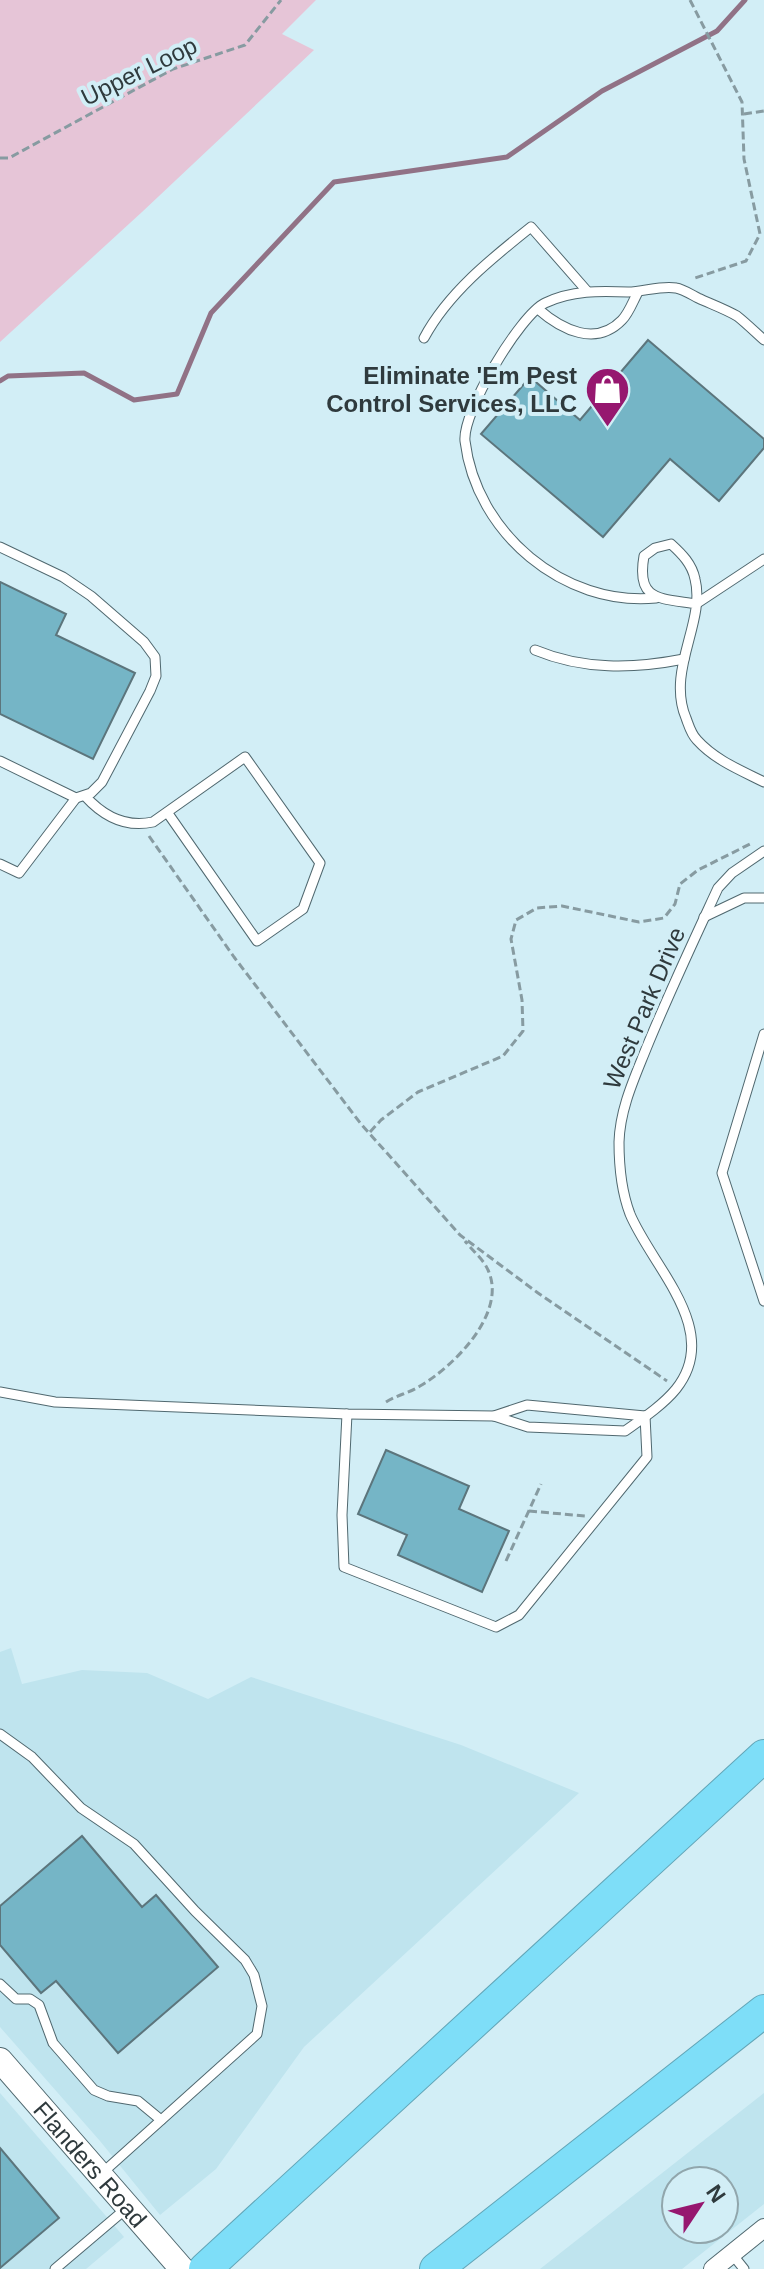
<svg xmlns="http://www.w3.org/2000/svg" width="764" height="2269" viewBox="0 0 764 2269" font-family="Helvetica,sans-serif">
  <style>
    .built { fill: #bfe4ee; fill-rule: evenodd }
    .green { fill: #e6c5d7 }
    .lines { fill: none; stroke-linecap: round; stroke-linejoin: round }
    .stream { stroke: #917286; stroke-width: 5 }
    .building { fill: #75b5c6; stroke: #5c757c; stroke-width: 2 }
    .service-casing { stroke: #50686f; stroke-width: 11 }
    .minor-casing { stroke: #50686f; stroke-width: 20 }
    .secondary-casing { stroke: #50686f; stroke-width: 26 }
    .motorway-casing { stroke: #62a5b7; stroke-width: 34 }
    .path { stroke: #879ba1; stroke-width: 3; stroke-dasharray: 8 4; stroke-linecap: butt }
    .service { stroke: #fff; stroke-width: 9 }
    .minor { stroke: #fff; stroke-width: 18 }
    .secondary { stroke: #fff; stroke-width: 24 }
    .motorway { stroke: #7edef8; stroke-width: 32 }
    .labels { text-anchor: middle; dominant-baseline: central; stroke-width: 8; stroke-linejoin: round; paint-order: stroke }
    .street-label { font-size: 24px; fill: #2f3a3d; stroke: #d2eef6 }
    .poi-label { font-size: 24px; font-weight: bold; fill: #2f3a3d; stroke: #d2eef6; text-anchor: end }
  </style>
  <rect width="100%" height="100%" fill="#d2eef6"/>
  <g class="built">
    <path d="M11,1648L22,1684L82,1670L147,1673L208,1699L251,1677L461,1745L579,1793L304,2047L216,2169L160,2215L100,2141L0,2027V1652Z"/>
    <path d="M0,2093L124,2237L86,2269H0Z"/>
    <path d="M764,2093V2204L682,2269H540ZM676,2181H724V2229H676Z"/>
  </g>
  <path class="green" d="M0,0H316L282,34L314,50L142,212L0,342Z"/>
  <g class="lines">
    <path class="stream" d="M0,381L8,376L84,373L134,400L177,394L211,313L334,182L507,157L602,91L717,31L745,0"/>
  </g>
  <g class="building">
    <path d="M648,340L764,439V448L719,501L670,459L603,537L481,434L530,377L580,420Z"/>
    <path d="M0,582L66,614L56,635L135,673L93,759L0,714Z"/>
    <path d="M386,1450L469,1486L459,1509L509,1531L482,1592L398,1555L407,1535L358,1514Z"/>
    <path d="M82,1836L142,1907L156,1895L218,1967L118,2053L56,1981L41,1993L0,1945V1906Z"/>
    <path d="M0,2148L59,2218L0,2268Z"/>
  </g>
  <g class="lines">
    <defs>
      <g id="service">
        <path d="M538,309C562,330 596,347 622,320C629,313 633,301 638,292"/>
        <path d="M424,338C448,293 492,258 531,227L587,291"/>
        <path d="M0,547L63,577L91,596L144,642L155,657L156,676L150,691L102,782L91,793L76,798L0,761"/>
        <path d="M656,598C564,607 476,533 465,441C462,412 520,315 545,303C572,290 600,291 628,292C643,292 662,285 676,288C683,289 692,295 698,298C711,304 725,309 737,316C746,323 755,332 764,340"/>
        <path d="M696,604C659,598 636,601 644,556L655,548L671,544C682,554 692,564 695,579C706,622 666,670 686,718C689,726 691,734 697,740C715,760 740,770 764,782"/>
        <path d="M696,604L764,559"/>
        <path d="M535,650C583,670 633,669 684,659"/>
        <path d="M85,796C104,817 126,828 153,822L245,757L320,863L303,909L257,941L167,812"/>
        <path d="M0,864L19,873L76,798"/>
        <path d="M704,917L744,898H764"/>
        <path d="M764,1034L722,1173L764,1301"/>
        <path d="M0,1392L55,1402L347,1414L494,1416L527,1405L645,1416"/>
        <path d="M347,1414L342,1515L344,1567L496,1627L519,1615L647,1457L645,1416"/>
        <path d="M494,1416L528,1427L625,1431C642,1419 663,1405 676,1389C723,1330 652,1267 630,1214C622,1193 619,1164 619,1142C620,1109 634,1079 646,1049C668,995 693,942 718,888L732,873L764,851"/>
        <path d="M0,1734L32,1757L81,1808L134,1844L195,1911L245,1960L254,1975L262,2006L257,2034L100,2175"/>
        <path d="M0,1984L16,1999H30L39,2005L53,2043L94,2090L108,2096L138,2101L161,2120"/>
        <path d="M732,2254L744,2269"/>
        <path d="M55,2269L128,2207"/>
      </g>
      <path id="minor" d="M713,2269L764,2228"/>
      <g id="secondary">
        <path id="s1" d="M0,2060L182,2269"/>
      </g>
      <g id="motorway">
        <path d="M205,2269L764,1756"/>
        <path d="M436,2269L764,2011"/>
      </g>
    </defs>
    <use href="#service" class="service-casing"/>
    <use href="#minor" class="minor-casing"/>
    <use href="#secondary" class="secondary-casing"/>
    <use href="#motorway" class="motorway-casing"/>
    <g class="path">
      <path d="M690,0L742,102L744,159L760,234L746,261L692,279"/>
      <path d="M744,114L764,111"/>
      <path d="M0,158H9L173,69L245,45L281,0"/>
      <path d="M149,836L234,957L361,1124L460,1235L538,1293L667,1381"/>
      <path d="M370,1132L381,1120L418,1092L503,1056L523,1031L522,1000L511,939L516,920L537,908L562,906L639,922L664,918L675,904L680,884L698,870L750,844"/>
      <path d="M386,1402C397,1395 409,1393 420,1386C453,1367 508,1313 488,1270C484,1260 472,1250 465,1241"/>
      <path d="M529,1511L585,1516"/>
      <path d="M506,1561L541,1484"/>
    </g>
    <use href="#service" class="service"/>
    <use href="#minor" class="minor"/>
    <use href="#secondary" class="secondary"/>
    <use href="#motorway" class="motorway"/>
  </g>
  <defs>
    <symbol id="shop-pin" viewBox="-11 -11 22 30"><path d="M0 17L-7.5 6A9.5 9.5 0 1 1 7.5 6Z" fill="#96176f" stroke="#d2eef6"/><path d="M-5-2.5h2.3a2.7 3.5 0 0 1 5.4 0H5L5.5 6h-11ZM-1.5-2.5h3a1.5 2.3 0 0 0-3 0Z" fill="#fff"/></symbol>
  </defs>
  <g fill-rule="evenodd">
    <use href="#shop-pin" x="582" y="364" width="51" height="69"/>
  </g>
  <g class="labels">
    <g class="street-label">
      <text transform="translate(139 71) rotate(-26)">Upper Loop</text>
      <text transform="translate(644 1008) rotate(-67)">West Park Drive</text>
      <text stroke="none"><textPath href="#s1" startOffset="138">Flanders Road</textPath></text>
    </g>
    <g class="poi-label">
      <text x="577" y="375">Eliminate 'Em Pest<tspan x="577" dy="28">Control Services, LLC</tspan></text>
    </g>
  </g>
  <g transform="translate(700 2205) rotate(55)"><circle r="38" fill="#d2eef6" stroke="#91a6ac" stroke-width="2"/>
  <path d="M0-6L14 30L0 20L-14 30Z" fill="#96176f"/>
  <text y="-12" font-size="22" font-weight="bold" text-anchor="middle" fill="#2f3a3d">N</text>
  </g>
</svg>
